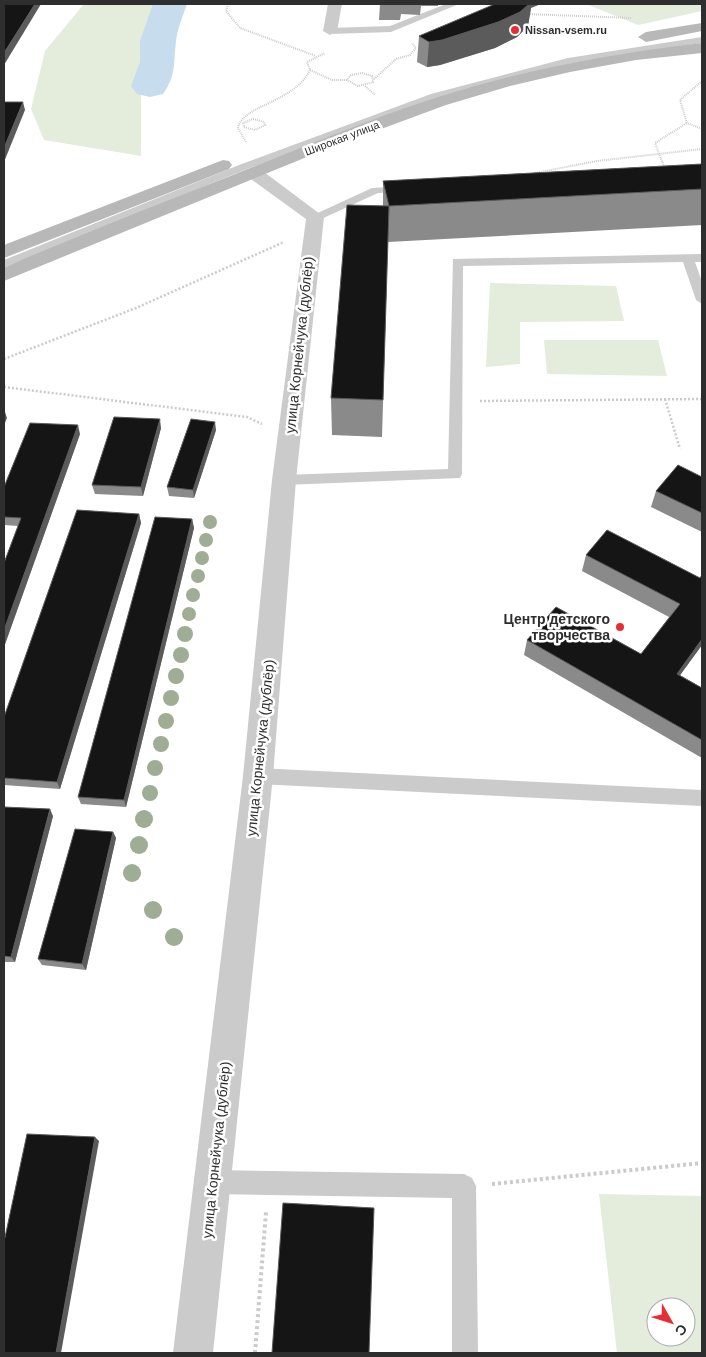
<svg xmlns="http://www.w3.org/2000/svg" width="706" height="1357" viewBox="0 0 706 1357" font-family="Arial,sans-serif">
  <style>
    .green { fill: #e4ecdb; fill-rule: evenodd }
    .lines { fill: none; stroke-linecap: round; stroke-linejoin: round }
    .river { fill: #c7dcec; fill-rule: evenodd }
    .path-far2 { stroke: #cbcbcb; stroke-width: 2; stroke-dasharray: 1 1; stroke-linecap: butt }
    .path-far1 { stroke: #cbcbcb; stroke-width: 2.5; stroke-dasharray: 2 2; stroke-linecap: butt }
    .path { stroke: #cbcbcb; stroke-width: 4; stroke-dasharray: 3 3; stroke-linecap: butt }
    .service { fill: #cbcbcb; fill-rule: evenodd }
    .minor { fill: #cbcbcb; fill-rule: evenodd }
    .secondary { fill: #b8b8b8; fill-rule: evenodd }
    .tree { fill: #9ead93 }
    .wall { fill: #8a8a8a }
    .shaded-wall { fill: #5b5b5b }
    .building { fill: #151515; stroke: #5b5b5b }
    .poi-dot { fill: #e72e36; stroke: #fff; stroke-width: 2 }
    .labels { text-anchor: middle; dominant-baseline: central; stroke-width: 5; stroke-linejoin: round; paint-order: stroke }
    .far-poi-label { font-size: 11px; font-weight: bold; fill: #2e2e2e; stroke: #fff; text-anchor: start }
    .far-street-label { font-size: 11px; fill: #2e2e2e; stroke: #fff }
    .street-label { font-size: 14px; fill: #2e2e2e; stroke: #fff }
    .poi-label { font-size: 14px; font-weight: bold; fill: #2e2e2e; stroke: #fff; text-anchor: end }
  </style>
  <rect width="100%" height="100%" fill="#fff"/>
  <g class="green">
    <path d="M84,4H161L141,77V156L44,140L31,109L45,51Z"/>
    <path d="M586,4H702V11L638,25Z"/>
    <path d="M490,283L616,286L624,321L520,322V364L486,367Z"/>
    <path d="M544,340H658L667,376L547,374Z"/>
    <path d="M599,1194L702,1196V1353H617ZM656,1307H686V1337H656Z"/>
  </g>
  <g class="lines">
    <path class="river" d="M153,4H187C183,16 177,29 176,42C173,63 177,74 163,94L150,97L137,94L131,86L140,62V41Z"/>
    <g class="path-far2">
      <path d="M228,4L226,11L240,28L316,56"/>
      <path d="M526,14L632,18"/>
      <path d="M310,70L332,80H347"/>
      <path d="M362,73L372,76L373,82L358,86L347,80L351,75Z"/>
      <path d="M374,79L396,59L410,55L416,48L412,43"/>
      <path d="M702,81L680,100L687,123L702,129"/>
      <path d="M365,86L375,95"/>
      <path d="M253,119L264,122L265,125L255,130L244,127L243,123Z"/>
      <path d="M246,142L238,128C242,105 294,103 310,70L307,62L325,53"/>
      <path d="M665,169L655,143L687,123"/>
      <path d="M535,173L597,161L702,149"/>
    </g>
    <g class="path-far1">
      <path d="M4,359L136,308L284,242"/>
      <path d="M4,387L247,417L262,424"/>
      <path d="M665,399L680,449"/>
      <path d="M480,401L702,399"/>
    </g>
    <g class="path">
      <path d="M492,1184L702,1163"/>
      <path d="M255,1353L266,1212"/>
    </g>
    <g class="service">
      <path d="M446,4H459L391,32L330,34L325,31L330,28L390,26Z"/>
      <path d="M702,37V43L569,64L439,98L247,169L4,268V260L239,165L431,94L568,58Z"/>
      <path d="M406,186L412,189L410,191L378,193L319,220H311L309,217L372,188Z"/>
      <path d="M702,254V262H695L702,282V304L696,300L683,262L463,266L462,474L460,478L284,485L279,484L276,480L279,476L284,475L448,469L453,259Z"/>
      <path d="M258,768L702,790V806L258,784L251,782L249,776L251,770Z"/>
      <path d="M213,1170L464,1174L472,1178L476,1186L478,1353H452V1198L213,1194L205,1190L201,1182L205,1174Z"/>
    </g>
    <g class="minor">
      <path d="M328,4H342L337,31L330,35L323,31Z"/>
      <path d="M254,168L260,169L324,217L296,480L273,776L213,1353H173L243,776L272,480L306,219L248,177L245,173L248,169Z"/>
    </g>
    <g class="secondary">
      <path d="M702,23V31L646,42L638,37L646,32Z"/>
      <path d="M702,43V53L636,60L570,72L510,86L446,105L319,152L4,281V268L26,258C95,229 164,202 233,175C311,144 388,111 468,88C545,66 623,52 702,43Z"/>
      <path d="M223,160L229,161L232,165L229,169L4,258V245Z"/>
    </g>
  </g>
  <g class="tree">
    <circle cx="210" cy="522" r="7"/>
    <circle cx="206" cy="540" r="7"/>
    <circle cx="202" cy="558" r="7"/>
    <circle cx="198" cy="576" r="7"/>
    <circle cx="193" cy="595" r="7"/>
    <circle cx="189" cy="614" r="7"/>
    <circle cx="185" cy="634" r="8"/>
    <circle cx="181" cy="655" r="8"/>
    <circle cx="176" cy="676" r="8"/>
    <circle cx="171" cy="698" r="8"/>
    <circle cx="166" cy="721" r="8"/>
    <circle cx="161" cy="744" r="8"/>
    <circle cx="155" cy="768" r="8"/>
    <circle cx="150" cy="793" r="8"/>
    <circle cx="144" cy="819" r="9"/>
    <circle cx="139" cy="845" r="9"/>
    <circle cx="132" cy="873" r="9"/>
    <circle cx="153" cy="910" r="9"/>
    <circle cx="174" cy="937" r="9"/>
  </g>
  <g class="wall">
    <path d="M380,4H438V6H421L420,15L401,14L400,20H379Z"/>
    <path d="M531,8L528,26L517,37L495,48L440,65L427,67L417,62L419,36Z"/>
    <path d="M702,164V225L388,242L382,437L332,435L331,398L383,206V181Z"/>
    <path d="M161,428L143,496L95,494L92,485Z"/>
    <path d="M216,430L194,498L169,496L167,487Z"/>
    <path d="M80,434L4,647V563L18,526L4,525V487Z"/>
    <path d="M702,477V532L651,507L656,491Z"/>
    <path d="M139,514L141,523L60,789L4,785V717Z"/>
    <path d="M192,519L194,528L126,807L81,804L78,797Z"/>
    <path d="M586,555L700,578L702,645L680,675L702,688V758L524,655L527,640L641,654L669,617L582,571Z"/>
    <path d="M4,807L53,816L15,962H4Z"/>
    <path d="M113,832L116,838L86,970L42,965L38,959Z"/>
  </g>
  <g class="shaded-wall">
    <path d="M35,4H41L4,65V53Z"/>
    <path d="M525,4H541L531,8L528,26L517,37L495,48L440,65L427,67L429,42Z"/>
    <path d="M23,102L25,110L4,162V148Z"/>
    <path d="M4,409L7,418L4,425Z"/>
    <path d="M160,419L161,428L143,496L141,487Z"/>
    <path d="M215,422L216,430L194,498L193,490Z"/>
    <path d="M78,425L80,434L4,647V630Z"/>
    <path d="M139,514L141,523L60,789L57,782Z"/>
    <path d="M192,519L194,528L126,807L124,800Z"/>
    <path d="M702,639V645L670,689L677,674Z"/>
    <path d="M50,809L53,816L15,962L11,957Z"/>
    <path d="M113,832L116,838L86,970L82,964Z"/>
    <path d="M95,1137L99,1141L61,1353H56Z"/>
  </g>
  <g class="building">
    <path d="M4,4H35L4,53Z"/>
    <path d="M495,4H529L520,12L498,22L442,40L429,42L419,36Z"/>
    <path d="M4,102H23L4,148Z"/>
    <path d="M702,164V189L389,206L383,181Z"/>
    <path d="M347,205L389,206L383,400L331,398Z"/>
    <path d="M114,417L160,419L141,487L92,485Z"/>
    <path d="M191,419L215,422L193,490L167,487Z"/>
    <path d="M30,423L78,425L4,630V563L21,518L4,517V487Z"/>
    <path d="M678,465L702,477V513L656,491Z"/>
    <path d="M77,510L139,514L57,782L4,778V717Z"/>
    <path d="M155,517L192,519L124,800L78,797Z"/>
    <path d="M607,530L700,578L702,575V639L677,674L702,688V740L527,640L556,607L641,654L680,604L586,555Z"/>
    <path d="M4,807L50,809L11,957L4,956Z"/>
    <path d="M75,829L113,832L82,964L38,959Z"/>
    <path d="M27,1134L95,1137L56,1353H4V1242Z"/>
    <path d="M283,1203L374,1208L369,1353H272Z"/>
  </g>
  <g class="poi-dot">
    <circle cx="515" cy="30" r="5"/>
    <circle cx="620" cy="627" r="5"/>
  </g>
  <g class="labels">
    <g class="far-poi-label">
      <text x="525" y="30">Nissan-vsem.ru</text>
    </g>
    <g class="far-street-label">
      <text transform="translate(342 138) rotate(-21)">Широкая улица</text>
    </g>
    <g class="street-label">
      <text transform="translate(299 345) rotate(-84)">улица Корнейчука (дублёр)</text>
      <text transform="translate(260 748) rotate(-84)">улица Корнейчука (дублёр)</text>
      <text transform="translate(216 1150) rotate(-84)">улица Корнейчука (дублёр)</text>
    </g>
    <g class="poi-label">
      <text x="610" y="619">Центр детского<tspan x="610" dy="16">творчества</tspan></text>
    </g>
  </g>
  <rect width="706" height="1357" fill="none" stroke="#2e2e2e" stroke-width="10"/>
  <g transform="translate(671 1322) rotate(129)"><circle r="24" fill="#ffffff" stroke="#ababab"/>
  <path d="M0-4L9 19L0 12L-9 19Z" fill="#e72e36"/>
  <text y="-8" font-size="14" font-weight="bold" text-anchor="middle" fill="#2e2e2e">С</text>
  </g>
</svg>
